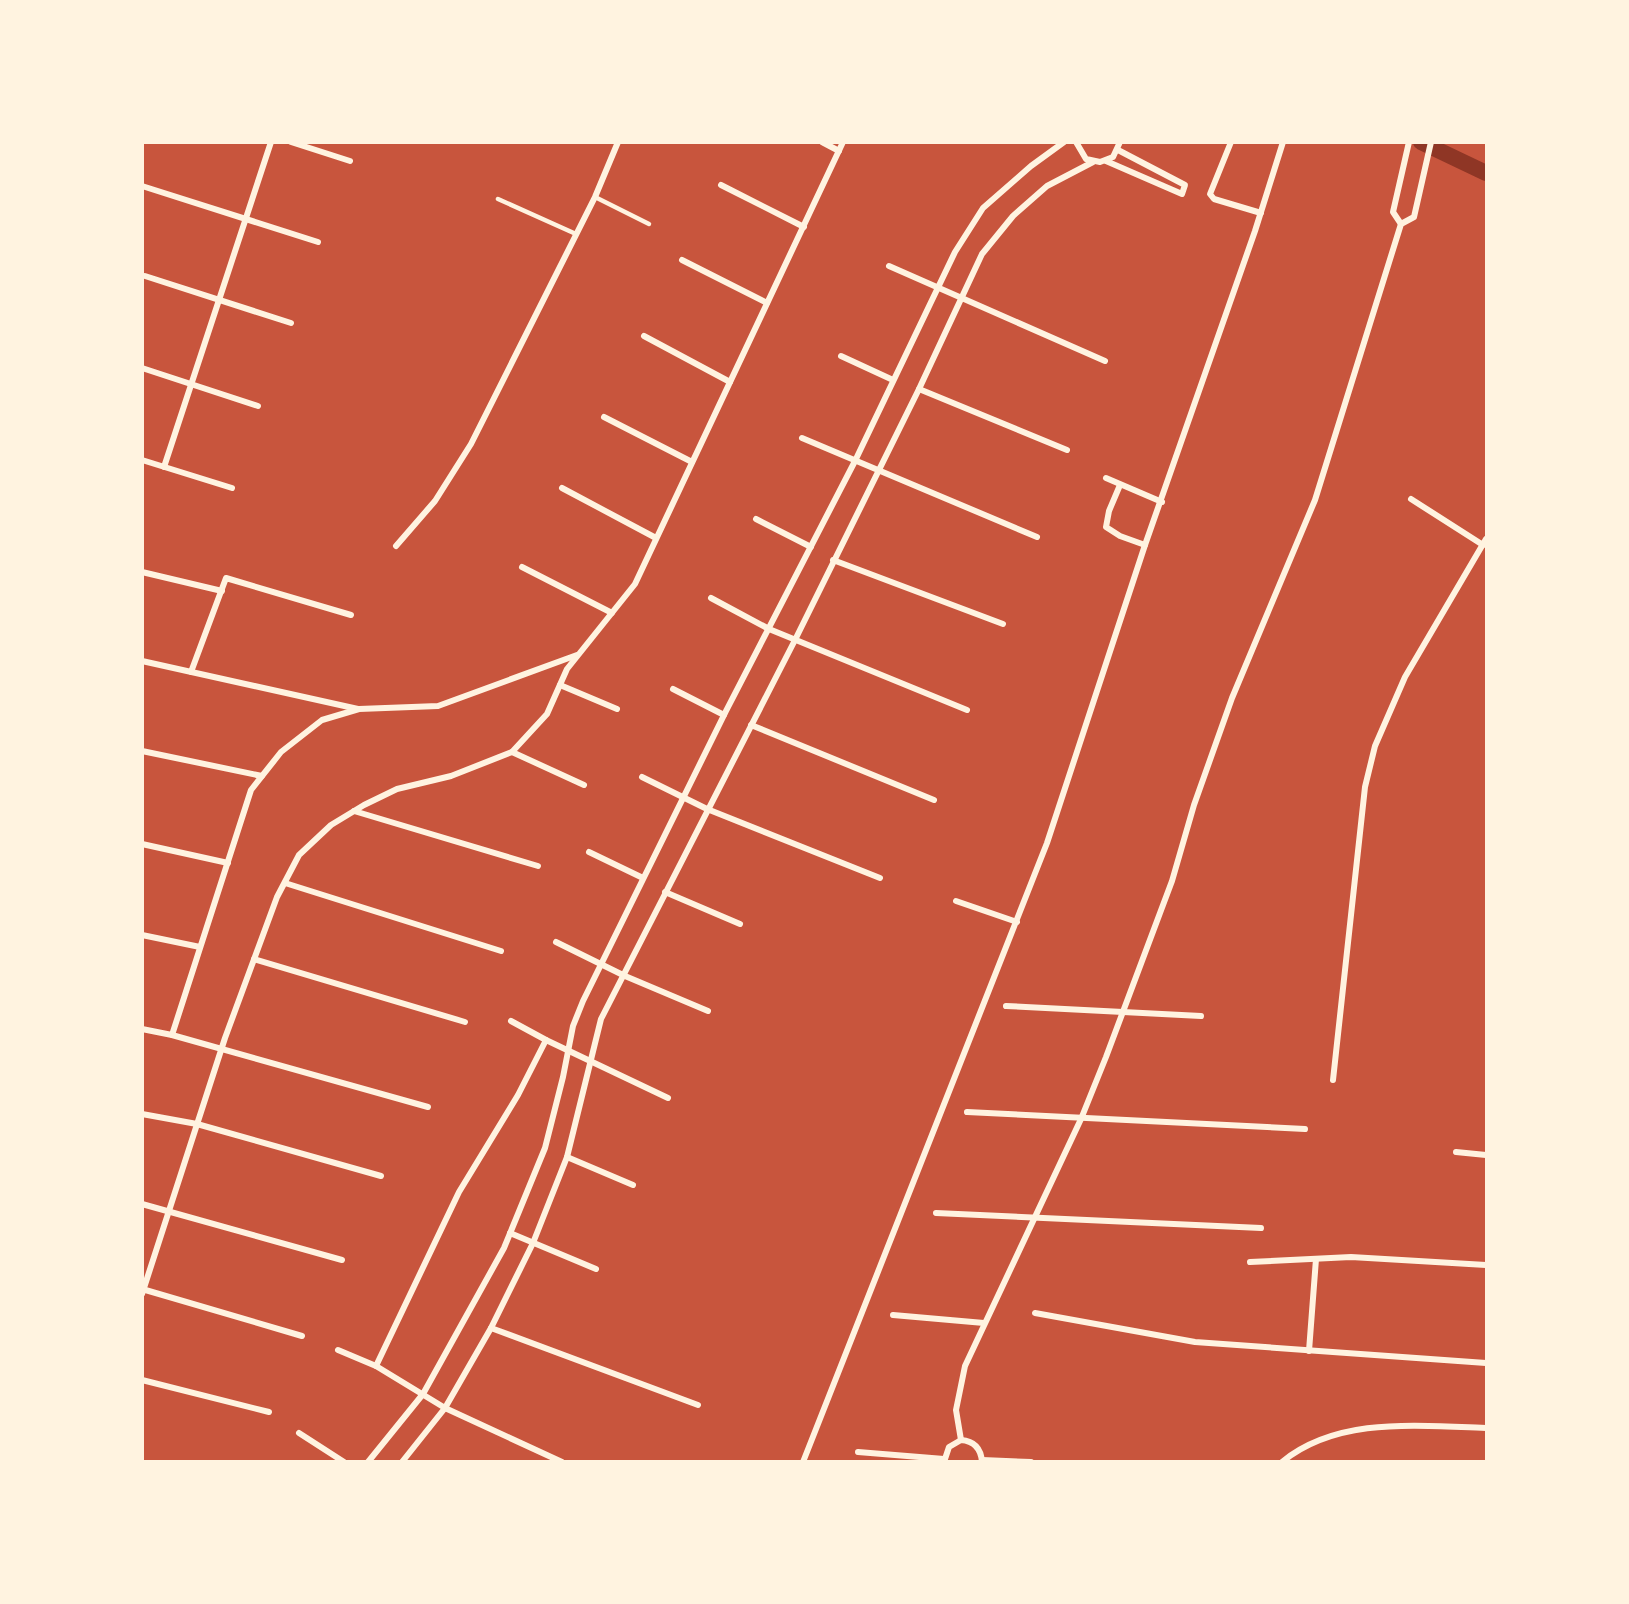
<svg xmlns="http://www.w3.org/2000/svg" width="1629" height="1604" viewBox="0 0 1629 1604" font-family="'Alegreya Sans',sans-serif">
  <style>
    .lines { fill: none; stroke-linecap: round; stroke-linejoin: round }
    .canal { stroke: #8f3625; stroke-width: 16 }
    .service { stroke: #fff3e0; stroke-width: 4.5 }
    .minor { stroke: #fff3e0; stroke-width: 6 }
  </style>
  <rect width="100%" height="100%" fill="#c8553d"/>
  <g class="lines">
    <path class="canal" d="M1421,142L1486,173"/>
    <g class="service">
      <path d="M595,197L649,224"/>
      <path d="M498,199L576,234"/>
    </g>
    <g class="minor">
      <path d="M291,142L350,161"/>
      <path d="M822,142L839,151"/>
      <path d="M1076,142L1086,159L1100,162L1113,157L1120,142"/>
      <path d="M1231,142L1210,194L1214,199L1261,213"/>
      <path d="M1106,161L1182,194L1185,185L1118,150"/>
      <path d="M721,185L804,227"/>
      <path d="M142,186L318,242"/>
      <path d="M1401,224L1393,212L1409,142"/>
      <path d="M682,260L767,303"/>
      <path d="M889,266L1105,361"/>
      <path d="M145,276L291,323"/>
      <path d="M644,336L730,382"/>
      <path d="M841,356L893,380"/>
      <path d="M142,368L258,406"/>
      <path d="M919,389L1067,450"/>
      <path d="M604,417L692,462"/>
      <path d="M802,438L1037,537"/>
      <path d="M142,460L232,488"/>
      <path d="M164,467L271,142"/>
      <path d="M1106,478L1162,502"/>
      <path d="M1120,485L1109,511L1106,527L1120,536L1145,545"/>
      <path d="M562,488L656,538"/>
      <path d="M1411,499L1483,545"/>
      <path d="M756,519L811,547"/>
      <path d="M396,546L435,501L471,444L595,197L618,142"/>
      <path d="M833,560L1003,624"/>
      <path d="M522,567L612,613"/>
      <path d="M142,572L222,591"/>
      <path d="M711,598L769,629L967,710"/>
      <path d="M142,661L358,709"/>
      <path d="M191,672L226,578L351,615"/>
      <path d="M560,685L617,709"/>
      <path d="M673,689L724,715"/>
      <path d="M751,725L934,800"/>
      <path d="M142,751L262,776"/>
      <path d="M512,752L584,785"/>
      <path d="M642,777L707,809L880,878"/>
      <path d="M354,811L538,866"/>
      <path d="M142,844L228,863"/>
      <path d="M589,852L643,878"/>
      <path d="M285,883L501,951"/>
      <path d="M665,892L740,924"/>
      <path d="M956,901L1017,922"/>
      <path d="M142,935L200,947"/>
      <path d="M556,942L625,976L708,1011"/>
      <path d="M254,959L465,1022"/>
      <path d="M1006,1006L1201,1016"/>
      <path d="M511,1021L546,1040"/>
      <path d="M142,1029L172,1035"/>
      <path d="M1333,1080L1365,787L1375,746L1405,677L1486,539"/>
      <path d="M428,1107L172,1035L251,790L281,752L322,720L359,709L438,706L577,655"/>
      <path d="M967,1112L1305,1129"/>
      <path d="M142,1114L197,1124L381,1176"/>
      <path d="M1456,1152L1486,1155"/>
      <path d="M567,1157L633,1185"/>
      <path d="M142,1204L342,1260"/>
      <path d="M936,1213L1261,1228"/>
      <path d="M510,1233L596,1269"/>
      <path d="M1250,1262L1351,1257L1486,1265"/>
      <path d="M142,1289L302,1336"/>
      <path d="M142,1294L225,1038L277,897L299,855L331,825L364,805L397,789L451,776L512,752L547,714L567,669L635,584L843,142"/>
      <path d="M1035,1313L1195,1342L1486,1363"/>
      <path d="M893,1315L984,1323"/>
      <path d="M491,1328L698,1405"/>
      <path d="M338,1350L376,1366L445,1408L562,1462"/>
      <path d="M1309,1351L1316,1259"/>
      <path d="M376,1366L459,1192L518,1095L546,1040L668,1098"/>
      <path d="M142,1380L269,1412"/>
      <path d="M299,1433L344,1462"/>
      <path d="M961,1440L956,1410L965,1366L1081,1119L1106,1057L1172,881L1194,805L1232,698L1315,500L1401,224L1414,217L1431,142"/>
      <path d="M858,1452L944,1459"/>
      <path d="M982,1460L1031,1462"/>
      <path d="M368,1462L423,1394L504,1248L545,1148L563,1077L573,1026L583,1001L726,711L855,461L955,252L983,208L1031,166L1064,142"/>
      <path d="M402,1462L445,1408L491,1328L533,1243L567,1157L601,1019L795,640L919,389L982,254L1013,216L1047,186L1093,162"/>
      <path d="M803,1462L1047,843L1145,545L1255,231L1283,142"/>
      <path d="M944,1462L949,1447L961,1440C974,1441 981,1448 982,1462"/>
      <path d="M1282,1462C1338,1416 1419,1426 1486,1428"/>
    </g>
  </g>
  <rect width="1629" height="1604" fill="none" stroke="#fff3e0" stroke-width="288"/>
</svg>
